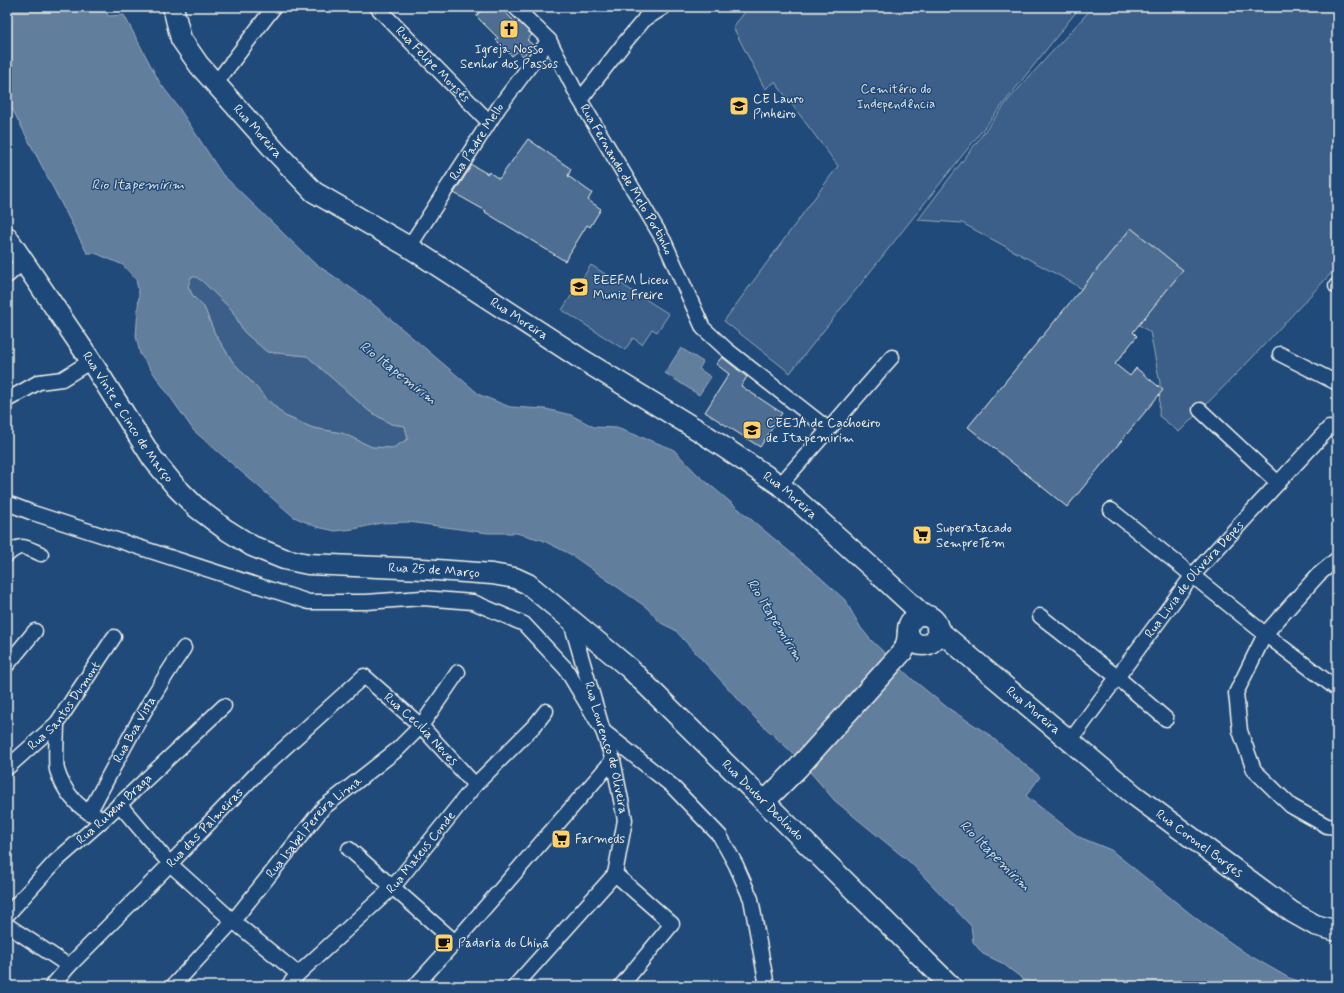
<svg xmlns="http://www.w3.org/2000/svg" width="1344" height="993" viewBox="0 0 1344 993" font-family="Mynerve,sans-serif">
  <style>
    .green { fill: #3a5f88; stroke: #97a8b8 }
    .water { fill: #627e9d; stroke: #9cacbb; fill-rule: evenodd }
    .building { fill: #4d6e92; stroke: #f4f1e8 }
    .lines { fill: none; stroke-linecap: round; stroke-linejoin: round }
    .street-casing { stroke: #f4f1e8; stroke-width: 17 }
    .secondary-casing { stroke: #f4f1e8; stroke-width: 23 }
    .street { stroke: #1f4a7a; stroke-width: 14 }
    .secondary { stroke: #1f4a7a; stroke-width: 20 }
    .labels { text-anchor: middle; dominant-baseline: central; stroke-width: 3; stroke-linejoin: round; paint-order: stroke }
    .poi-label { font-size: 13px; fill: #f4f1e8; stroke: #1f4a7a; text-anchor: start }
    .street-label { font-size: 13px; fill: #f4f1e8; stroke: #1f4a7a }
    .park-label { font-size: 13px; fill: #e1e2de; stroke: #1f4a7a }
    .water-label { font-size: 14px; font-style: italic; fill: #dee0dd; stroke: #1f4a7a }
  </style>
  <rect width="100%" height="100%" fill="#1f4a7a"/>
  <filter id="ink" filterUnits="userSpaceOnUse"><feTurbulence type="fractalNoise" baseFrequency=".025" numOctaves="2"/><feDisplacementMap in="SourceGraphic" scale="8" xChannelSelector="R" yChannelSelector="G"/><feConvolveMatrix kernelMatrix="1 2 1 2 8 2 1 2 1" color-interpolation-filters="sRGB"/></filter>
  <g filter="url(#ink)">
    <g class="green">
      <path d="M749,7H1080L790,373L724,321L838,166L775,82L765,89L733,27Z"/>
      <path d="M1093,7H1334L1335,77L1337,117V267L1249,361L1179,432L1159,416L1160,383L1150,332L1071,282L962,223L918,220L1010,98Z"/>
      <path d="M591,265L669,314L657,332L652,329L642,344L633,338L625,350L562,310Z"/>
      <path d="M191,276H196L202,281L232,310L244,332L267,352L307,356L369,411L391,424L405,426L408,439L393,448L372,447L342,433L313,428L285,416L267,399L233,362L215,334L204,307L193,296L188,286Z"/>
    </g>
    <g class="water">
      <path d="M7,7H105L108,16L124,15L160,83L179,108L222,174L313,262L367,299L480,395L510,407L546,409L571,415L594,427L617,428L673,449L697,474L821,578L845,600L861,628L870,639L912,679L948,708L988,734L1040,777L1026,796L1079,837L1111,850L1197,919L1247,954L1289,978L1316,986H1032L1002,963L983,954L973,942L971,926L911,863L835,801L798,758L757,720L675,630L661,623L646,607L570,554L542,540L516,533H488L409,522L381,523L354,529L335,531L317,527L294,517L194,431L140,354L136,336L139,294L136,280L123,265L95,253H87L7,99ZM191,277H196L202,281L232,310L244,332L267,352L307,356L369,411L391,424L405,426L408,439L393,448L372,447L342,433L313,428L285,416L267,399L233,362L215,334L204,307L193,296L188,287Z"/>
      <path d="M681,348L703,362L699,369L711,377L699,395L665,373Z"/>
    </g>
    <g class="building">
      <path d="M485,7H500L517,24L519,22L532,35L527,40L533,45L523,56L518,51L512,56L496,40L498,38L476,16Z"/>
      <path d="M528,139L571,169L568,176L592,193L588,200L601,209L590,227L587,225L565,261L485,212L486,211L454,193L472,165L488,174L489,172L499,179Z"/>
      <path d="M1131,228L1183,270L1133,332L1137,336L1115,364L1130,376L1136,368L1163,390L1067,507L968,427Z"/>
      <path d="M722,357L747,377L741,386L782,413L760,447L705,412L729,374L716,364Z"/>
    </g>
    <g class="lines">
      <defs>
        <g id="street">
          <path id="s1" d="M377,7L489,122"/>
          <path id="s2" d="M515,7L549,40L580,100L664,241L703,328L727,350L828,429"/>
          <path d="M645,19L664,7"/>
          <path d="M216,83L274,7"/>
          <path d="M580,100L626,41L643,21L652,7"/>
          <path id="s3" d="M409,247L499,107L549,40"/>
          <path d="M7,276L23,262"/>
          <path d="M1336,286H1337"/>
          <path d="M1280,354L1337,383"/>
          <path d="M7,400L39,382L62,379L91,361"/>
          <path d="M1200,410L1278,483"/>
          <path d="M780,485L892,357"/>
          <path d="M7,503L33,513L309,602H366L422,598L473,602L524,624L566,669L603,731L671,785L720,836L736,865L751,899L767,986"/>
          <path d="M1111,510L1265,634L1337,689"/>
          <path d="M7,555C21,542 25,547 41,554"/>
          <path d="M1337,559L1318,575L1265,634L1236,693L1240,731L1254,770L1291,806L1327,826L1337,827"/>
          <path d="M1040,616L1117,677L1166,719"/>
          <path id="s4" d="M570,619L603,731L613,760L625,820L615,874"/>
          <path d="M7,665L35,631"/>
          <path d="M57,723C57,734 55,761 57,770C63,790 77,808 96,816"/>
          <path id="s5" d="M1070,741L1193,575L1329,428"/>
          <path id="s6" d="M7,768L57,723L114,637"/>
          <path d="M119,804L170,864L233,921L298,974"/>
          <path id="s7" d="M89,813C119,757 148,700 184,648"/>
          <path d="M349,849L455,942"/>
          <path d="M615,874L672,924L621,986"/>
          <path id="s8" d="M7,915L55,862L104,819L224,706"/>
          <path d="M7,925L69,966"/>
          <path id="s9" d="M52,986L69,966L170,864L259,771L364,676L421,726L475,785"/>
          <path id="s10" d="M173,986L233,921L323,808L398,749L421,726L458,672"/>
          <path id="s11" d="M288,986L298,974L393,887L475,785L535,725L546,711"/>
          <path d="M415,986L455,942L613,760"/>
          <path d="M515,986L615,874"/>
        </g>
        <g id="secondary">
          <path id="s12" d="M173,7L181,39L199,65L277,153L314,192L409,247L578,357L701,432L780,485L871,567L923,615"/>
          <path id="s13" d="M7,237L91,361L153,459L176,487L197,508L225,529L252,546L284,559L308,564L423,569L492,574L515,578L528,584L629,668L951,986"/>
          <circle cx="923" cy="630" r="15"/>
          <path id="s14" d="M937,629L1134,795L1292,912L1315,925L1337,931"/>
          <path d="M765,801L798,768L904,650L907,641L908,632"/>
        </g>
      </defs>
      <use href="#street" class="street-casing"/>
      <use href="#secondary" class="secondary-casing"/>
      <use href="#street" class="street"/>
      <use href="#secondary" class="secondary"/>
    </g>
  </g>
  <defs>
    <symbol id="church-square" viewBox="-11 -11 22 22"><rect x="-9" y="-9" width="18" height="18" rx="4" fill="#ffd166" stroke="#1f4a7a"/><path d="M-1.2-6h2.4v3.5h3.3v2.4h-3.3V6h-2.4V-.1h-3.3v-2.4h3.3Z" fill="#111"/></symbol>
    <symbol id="school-square" viewBox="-11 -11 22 22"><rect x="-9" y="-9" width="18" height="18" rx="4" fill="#ffd166" stroke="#1f4a7a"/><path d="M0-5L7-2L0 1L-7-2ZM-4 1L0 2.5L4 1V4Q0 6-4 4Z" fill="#111"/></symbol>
    <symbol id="supermarket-square" viewBox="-11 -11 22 22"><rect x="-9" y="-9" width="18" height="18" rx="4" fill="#ffd166" stroke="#1f4a7a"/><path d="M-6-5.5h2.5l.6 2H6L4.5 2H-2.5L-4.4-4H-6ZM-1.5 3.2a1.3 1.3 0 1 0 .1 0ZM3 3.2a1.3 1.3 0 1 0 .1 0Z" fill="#111"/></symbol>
    <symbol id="cafe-square" viewBox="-11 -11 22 22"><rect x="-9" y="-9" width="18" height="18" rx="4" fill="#ffd166" stroke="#1f4a7a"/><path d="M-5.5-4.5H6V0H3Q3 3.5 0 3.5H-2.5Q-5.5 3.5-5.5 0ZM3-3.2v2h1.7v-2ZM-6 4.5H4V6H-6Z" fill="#111"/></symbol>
  </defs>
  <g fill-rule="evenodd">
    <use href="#church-square" x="498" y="18" width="22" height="22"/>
    <use href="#school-square" x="728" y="95" width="22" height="22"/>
    <use href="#school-square" x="568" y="276" width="22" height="22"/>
    <use href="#school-square" x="741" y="419" width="22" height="22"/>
    <use href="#supermarket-square" x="911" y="524" width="22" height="22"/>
    <use href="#supermarket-square" x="550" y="828" width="22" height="22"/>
    <use href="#cafe-square" x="433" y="932" width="22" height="22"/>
  </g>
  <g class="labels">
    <g class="poi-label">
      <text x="509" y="49" text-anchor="middle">Igreja Nosso<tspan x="509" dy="15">Senhor dos Passos</tspan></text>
      <text x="753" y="99">CE Lauro<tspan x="753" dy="15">Pinheiro</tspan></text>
      <text x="593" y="280">EEEFM Liceu<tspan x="593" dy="15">Muniz Freire</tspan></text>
      <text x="766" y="423">CEEJA de Cachoeiro<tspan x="766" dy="15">de Itapemirim</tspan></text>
      <text x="936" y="528">Superatacado<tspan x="936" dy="15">SempreTem</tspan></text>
      <text x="575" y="839">Farmeds</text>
      <text x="458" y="943">Padaria do China</text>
    </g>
    <g class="street-label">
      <text stroke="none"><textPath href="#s1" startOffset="80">Rua Felipe Moysés</textPath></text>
      <text stroke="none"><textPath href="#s12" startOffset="153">Rua Moreira</textPath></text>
      <text stroke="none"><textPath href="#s3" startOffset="125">Rua Padre Mello</textPath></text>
      <text stroke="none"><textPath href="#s2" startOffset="207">Rua Fernando de Melo Portinho</textPath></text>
      <text stroke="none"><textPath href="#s12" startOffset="477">Rua Moreira</textPath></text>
      <text stroke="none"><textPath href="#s13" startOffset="217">Rua Vinte e Cinco de Março</textPath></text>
      <text stroke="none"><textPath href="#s12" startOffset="801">Rua Moreira</textPath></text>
      <text stroke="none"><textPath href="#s13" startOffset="584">Rua 25 de Março</textPath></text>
      <text stroke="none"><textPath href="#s5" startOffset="204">Rua Livia de Oliveira Depes</textPath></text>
      <text stroke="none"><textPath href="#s6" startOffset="85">Rua Santos Dumont</textPath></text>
      <text stroke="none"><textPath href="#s14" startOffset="126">Rua Moreira</textPath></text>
      <text stroke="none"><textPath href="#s7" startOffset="95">Rua Boa Vista</textPath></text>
      <text stroke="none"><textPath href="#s9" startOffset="518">Rua Cecilia Neves</textPath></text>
      <text stroke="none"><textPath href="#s4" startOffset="134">Rua Lourenço de Oliveira</textPath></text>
      <text stroke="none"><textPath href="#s13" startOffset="999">Rua Doutor Deolindo</textPath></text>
      <text stroke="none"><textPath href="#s8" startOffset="151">Rua Rubem Braga</textPath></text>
      <text stroke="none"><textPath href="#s9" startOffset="220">Rua das Palmeiras</textPath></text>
      <text stroke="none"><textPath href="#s10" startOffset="213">Rua Isabel Pereira Lima</textPath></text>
      <text stroke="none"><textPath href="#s14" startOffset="339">Rua Coronel Borges</textPath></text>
      <text stroke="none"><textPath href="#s11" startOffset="189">Rua Mateus Conde</textPath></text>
    </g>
    <g class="park-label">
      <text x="896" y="89">Cemitério do<tspan x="896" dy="15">Independência</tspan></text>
    </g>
    <g class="water-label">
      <text x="138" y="185">Rio Itapemirim</text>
      <text transform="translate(398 373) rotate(38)">Rio Itapemirim</text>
      <text transform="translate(775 620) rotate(58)">Rio Itapemirim</text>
      <text transform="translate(995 856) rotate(45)">Rio Itapemirim</text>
    </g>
  </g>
  <rect width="1344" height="993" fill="none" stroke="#1f4a7a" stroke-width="24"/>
  <rect x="12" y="12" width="1320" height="969" fill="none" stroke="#f4f1e8" stroke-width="1.5" filter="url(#ink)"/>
</svg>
